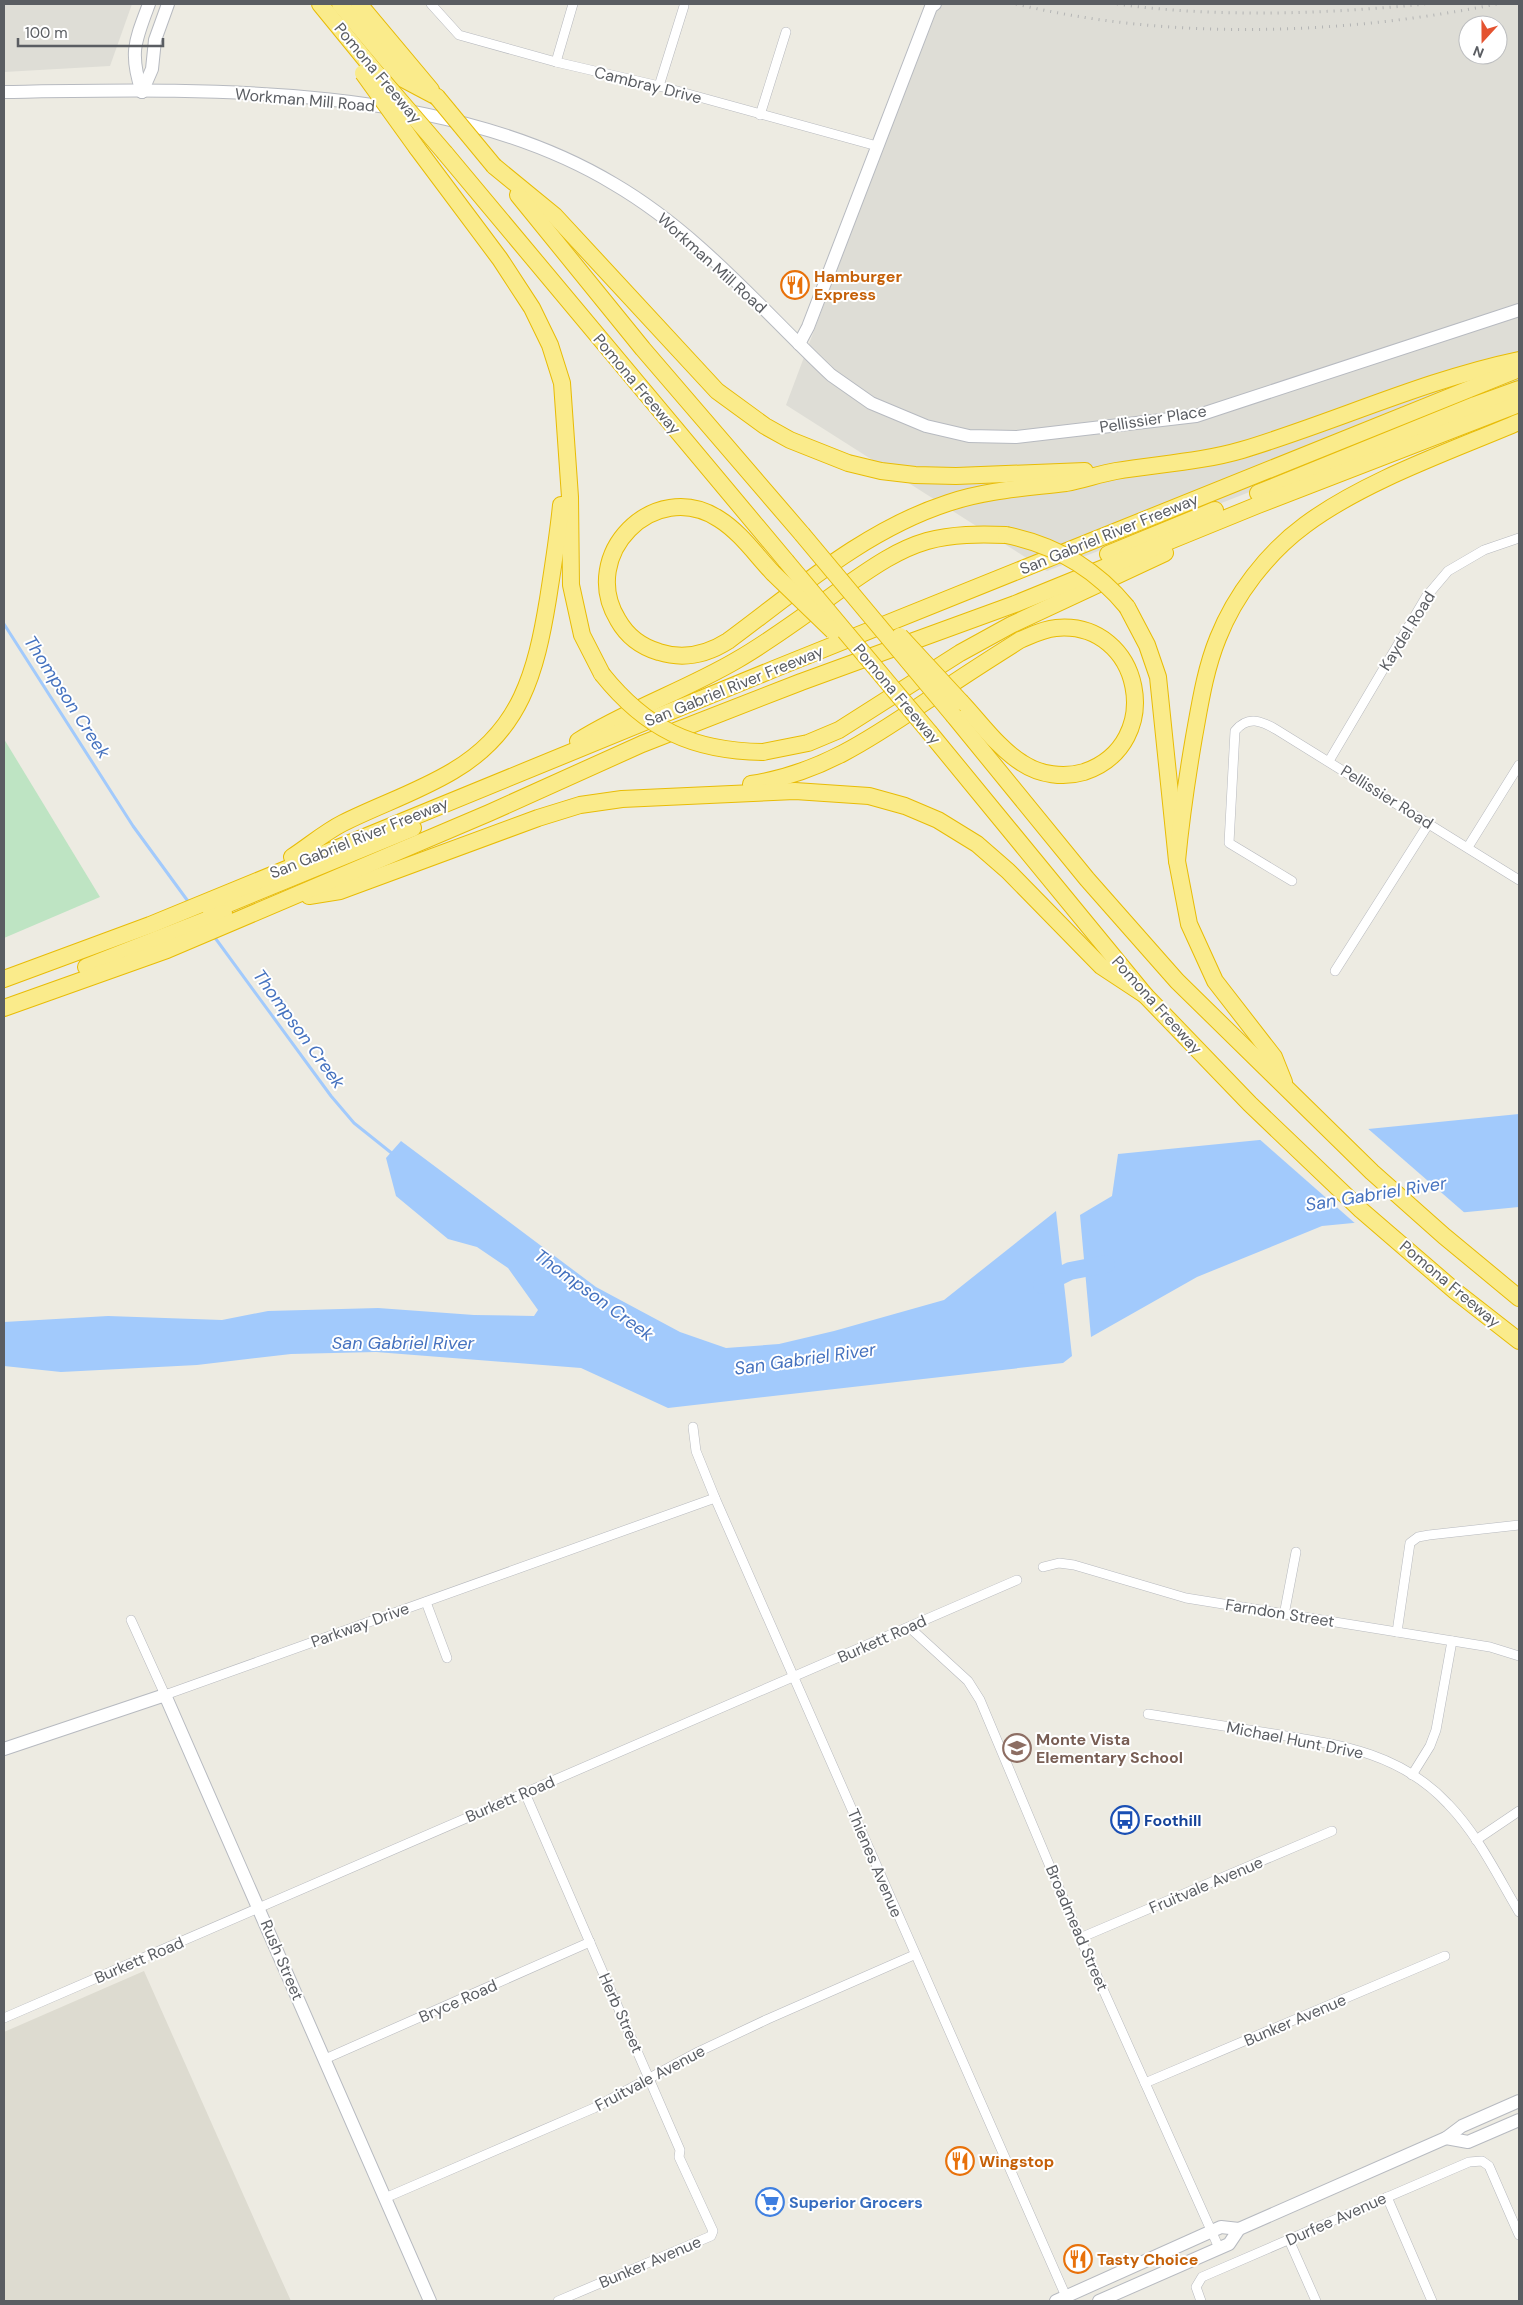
<svg xmlns="http://www.w3.org/2000/svg" width="1523" height="2305" viewBox="0 0 1523 2305" font-family="'DM Sans',sans-serif">
  <style>
    .industrial { fill: #deddd6; fill-rule: evenodd }
    .education { fill: #dddbd0 }
    .green { fill: #bee4c3 }
    .water { fill: #a2cafc }
    .pier { fill: #edebe2 }
    .lines { fill: none; stroke-linecap: round; stroke-linejoin: round }
    .stream { stroke: #a2cafc; stroke-width: 3 }
    .river { stroke: #a2cafc; stroke-width: 18 }
    .street-casing { stroke: #b7b9be; stroke-width: 10 }
    .secondary-casing { stroke: #b7bac0; stroke-width: 14 }
    .highway-casing { stroke: #e8bc06; stroke-width: 18 }
    .street { stroke: #fff; stroke-width: 9 }
    .secondary { stroke: #fff; stroke-width: 12 }
    .highway { stroke: #faeb8b; stroke-width: 16 }
    .rail { stroke: #b3b4b4; stroke-width: 3; stroke-dasharray: 1 6; stroke-linecap: butt }
    .highway-bridge-casing { stroke: #e8bc06; stroke-width: 18; stroke-linecap: butt }
    .highway-bridge { stroke: #faeb8b; stroke-width: 16 }
    .labels { text-anchor: middle; dominant-baseline: central; stroke-width: 4; stroke-linejoin: round; paint-order: stroke }
    .street-label { font-size: 16px; fill: #5a5d62; stroke: #fff }
    .food-label { font-size: 16px; font-weight: bold; fill: #c56008; stroke: #fff; text-anchor: start }
    .education-label { font-size: 16px; font-weight: bold; fill: #785e54; stroke: #fff; text-anchor: start }
    .transit-label { font-size: 16px; font-weight: bold; fill: #164399; stroke: #fff; text-anchor: start }
    .shop-label { font-size: 16px; font-weight: bold; fill: #366cbe; stroke: #fff; text-anchor: start }
    .water-label { font-size: 18px; font-style: italic; fill: #4572bf; stroke: #fff }
  </style>
  <rect width="100%" height="100%" fill="#edebe2"/>
  <g class="industrial">
    <path d="M4,4H132L110,66L4,72Z"/>
    <path d="M937,4H1519V387L1047,571L786,405ZM1468,25H1498V55H1468Z"/>
  </g>
  <path class="education" d="M144,1971L267,2248L291,2301H4V2032Z"/>
  <path class="green" d="M4,739L100,897L4,938Z"/>
  <g class="water">
    <path d="M1519,1114V1207L1322,1226L1197,1277L1091,1337L1080,1215L1112,1196L1118,1154Z"/>
    <path d="M401,1141L596,1287L680,1332L726,1348L779,1344L834,1331L944,1300L1056,1211L1072,1356L1063,1363L668,1408L581,1368L376,1352L291,1354L197,1365L61,1372L4,1366V1322L108,1316L222,1320L268,1311L378,1308L474,1315L534,1316L538,1310L508,1268L477,1247L448,1239L396,1196L386,1158Z"/>
  </g>
  <path class="pier" d="M1366,1127L1466,1214L1357,1225L1257,1137Z"/>
  <g class="lines">
    <g class="stream">
      <path d="M4,624L133,826L190,904"/>
      <path d="M213,935L331,1096L354,1123L394,1155"/>
    </g>
    <path class="river" d="M1042,1285L1070,1271L1106,1264"/>
    <defs>
      <g id="street">
        <path d="M431,4L459,35L556,62L659,86L877,146"/>
        <path d="M556,62L573,4"/>
        <path d="M659,86L684,6"/>
        <path d="M760,115L786,32"/>
        <path d="M1329,761L1426,597L1448,571L1484,550L1519,538"/>
        <path d="M1468,847L1519,765"/>
        <path d="M1292,881L1229,843L1235,731C1248,715 1262,721 1277,730L1519,880"/>
        <path d="M1335,971L1429,823"/>
        <path d="M693,1427L696,1451L715,1498L1068,2301"/>
        <path d="M1043,1567L1059,1563L1074,1565L1186,1598L1490,1647L1519,1656"/>
        <path d="M426,1602L447,1658"/>
        <path d="M1284,1615L1296,1552"/>
        <path d="M131,1620L165,1695L715,1498"/>
        <path d="M909,1627L968,1681L980,1700L1080,1938L1219,2248"/>
        <path d="M1397,1632L1410,1543L1418,1537L1429,1535L1519,1525"/>
        <path d="M1148,1714C1188,1720 1228,1727 1268,1733C1335,1744 1399,1751 1448,1804C1478,1835 1497,1875 1519,1912"/>
        <path d="M1412,1775L1430,1746L1436,1730L1452,1641"/>
        <path d="M525,1793L680,2150L679,2157L713,2231L711,2236L558,2301"/>
        <path d="M1476,1840L1519,1811"/>
        <path d="M1080,1938L1332,1831"/>
        <path d="M4,2018L1017,1580"/>
        <path d="M325,2059L590,1942"/>
        <path d="M1145,2083L1445,1956"/>
        <path d="M1387,2197L1432,2301"/>
        <path d="M385,2198L594,2108L698,2052L768,2019L914,1955"/>
        <path d="M1289,2240L1316,2301"/>
        <path d="M1201,2301L1196,2287L1202,2277L1469,2162L1482,2161L1489,2166L1519,2235"/>
      </g>
      <g id="secondary">
        <path d="M4,92C198,89 443,81 614,184C698,233 761,309 831,375L871,403L926,426L969,436L1016,437L1196,416L1519,310"/>
        <path d="M142,92L152,69L155,40L168,4"/>
        <path d="M142,92C129,53 135,41 149,4"/>
        <path d="M799,344L808,327L931,7L935,4"/>
        <path d="M4,1749L165,1695L430,2301"/>
        <path d="M1446,2138L1468,2142L1519,2120"/>
        <path d="M1056,2301L1221,2227L1239,2229"/>
        <path d="M1099,2301L1229,2244L1239,2229L1446,2138L1462,2126L1519,2101"/>
      </g>
      <g id="highway">
        <path d="M320,4L378,75"/>
        <path d="M340,4L403,79L437,97"/>
        <path d="M359,4L431,90"/>
        <path d="M417,148L500,259L532,308L550,345L562,383L570,497L571,585L582,635L602,674"/>
        <path d="M445,153L786,561"/>
        <path d="M494,166L555,216L717,391L765,426L790,440L848,463L881,471L915,475L956,476L1085,471"/>
        <path d="M518,195L643,349L802,534"/>
        <path d="M1258,493L1475,405L1519,389"/>
        <path d="M1108,554L1215,510"/>
        <path d="M773,573C756,555 740,532 719,519C654,477 578,555 618,620C627,636 642,647 659,652C684,660 706,655 728,641C797,590 865,530 948,503C986,490 1026,488 1066,483C1083,480 1099,474 1116,471C1158,464 1201,462 1242,450C1335,422 1424,380 1519,360"/>
        <path d="M1127,607L1147,645L1158,677L1177,861L1189,924L1215,981L1274,1057L1284,1082"/>
        <path d="M954,716L1087,879L1177,981L1372,1172L1444,1236L1519,1298"/>
        <path d="M930,733L1145,995L1250,1104L1361,1210L1455,1291L1519,1341"/>
        <path d="M578,741C629,709 686,690 737,660C775,638 809,612 844,587C870,569 896,550 927,541C953,534 979,534 1006,535"/>
        <path d="M763,752L808,743L839,730L960,653L1011,625L1165,553"/>
        <path d="M751,784C825,773 879,733 940,692C966,674 993,657 1020,640C1032,635 1043,629 1056,628C1142,620 1167,744 1084,772C1064,778 1040,775 1022,763C998,748 980,722 961,702"/>
        <path d="M292,857C309,846 325,832 343,823C379,805 418,792 453,771C521,731 536,672 548,599C553,567 558,536 561,505"/>
        <path d="M1177,861C1181,819 1187,778 1194,737C1200,704 1205,670 1218,638C1235,595 1267,553 1305,525C1364,481 1451,451 1519,422"/>
        <path d="M309,896L340,891L538,818L580,805L622,799L795,791L869,796L905,806L938,820L977,844L1008,871L1101,966L1145,995"/>
        <path d="M211,911L413,828"/>
        <path d="M86,967L224,913"/>
        <path d="M4,979L150,925L774,669L1519,369"/>
        <path d="M4,1008L167,950L489,813L642,744L801,682L1015,604L1258,505L1519,404"/>
      </g>
    </defs>
    <use href="#street" class="street-casing"/>
    <use href="#secondary" class="secondary-casing"/>
    <use href="#highway" class="highway-casing"/>
    <use href="#street" class="street"/>
    <use href="#secondary" class="secondary"/>
    <use href="#highway" class="highway"/>
    <g class="rail">
      <path d="M1016,4C1172,41 1341,35 1497,4"/>
      <path d="M1117,4C1218,18 1324,14 1425,4"/>
    </g>
    <defs>
      <g id="highway-bridge">
        <path d="M363,73L417,148"/>
        <path d="M378,75L445,153"/>
        <path d="M437,97L494,166"/>
        <path d="M802,534L954,716"/>
        <path d="M1006,535C1056,545 1095,568 1127,607"/>
        <path d="M786,561L930,733"/>
        <path d="M773,573L833,631"/>
        <path d="M900,636L961,702"/>
        <path d="M602,674C646,729 692,751 763,752"/>
      </g>
    </defs>
    <use href="#highway-bridge" class="highway-bridge-casing"/>
    <use href="#highway-bridge" class="highway-bridge"/>
  </g>
  <defs>
    <symbol id="restaurant-ring" viewBox="-11 -11 22 22"><circle r="9.5" fill="#fff" stroke="#e8710a" stroke-width="1.5"/><path d="M-5-6h1v4h1v-4h1v4h1v-4h1v5L-1.5 .5V6h-2V.5L-5-1ZM5-6V6H3V1.5H1.5Q1.5-4 5-6Z" fill="#e8710a"/></symbol>
    <symbol id="school-ring" viewBox="-11 -11 22 22"><circle r="9.5" fill="#fff" stroke="#8d6e63" stroke-width="1.5"/><path d="M0-5L7-2L0 1L-7-2ZM-4 1L0 2.5L4 1V4Q0 6-4 4Z" fill="#8d6e63"/></symbol>
    <symbol id="bus-ring" viewBox="-11 -11 22 22"><circle r="9.5" fill="#fff" stroke="#1a4fb4" stroke-width="1.5"/><path d="M-5-6H5V4H4V6H2V4H-2V6H-4V4H-5ZM-3.5-4V0h7V-4ZM-3.5 1.2v1.5H-2V1.2ZM2 1.2v1.5H3.5V1.2Z" fill="#1a4fb4"/></symbol>
    <symbol id="supermarket-ring" viewBox="-11 -11 22 22"><circle r="9.5" fill="#fff" stroke="#3f7fe0" stroke-width="1.5"/><path d="M-6-5.5h2.5l.6 2H6L4.5 2H-2.5L-4.4-4H-6ZM-1.5 3.2a1.3 1.3 0 1 0 .1 0ZM3 3.2a1.3 1.3 0 1 0 .1 0Z" fill="#3f7fe0"/></symbol>
  </defs>
  <g fill-rule="evenodd">
    <use href="#restaurant-ring" x="779" y="269" width="32" height="32"/>
    <use href="#school-ring" x="1001" y="1732" width="32" height="32"/>
    <use href="#bus-ring" x="1109" y="1804" width="32" height="32"/>
    <use href="#restaurant-ring" x="944" y="2145" width="32" height="32"/>
    <use href="#supermarket-ring" x="754" y="2186" width="32" height="32"/>
    <use href="#restaurant-ring" x="1062" y="2243" width="32" height="32"/>
  </g>
  <g class="labels">
    <g class="street-label">
      <text transform="translate(378 73) rotate(50)">Pomona Freeway</text>
      <text transform="translate(648 85) rotate(14)">Cambray Drive</text>
      <text transform="translate(305 100) rotate(5)">Workman Mill Road</text>
      <text transform="translate(712 263) rotate(42)">Workman Mill Road</text>
      <text transform="translate(637 384) rotate(50)">Pomona Freeway</text>
      <text transform="translate(1153 419) rotate(-9)">Pellissier Place</text>
      <text transform="translate(1109 534) rotate(-22)">San Gabriel River Freeway</text>
      <text transform="translate(1407 631) rotate(-58)">Kaydel Road</text>
      <text transform="translate(734 686) rotate(-22)">San Gabriel River Freeway</text>
      <text transform="translate(897 694) rotate(50)">Pomona Freeway</text>
      <text transform="translate(1387 797) rotate(32)">Pellissier Road</text>
      <text transform="translate(359 838) rotate(-22)">San Gabriel River Freeway</text>
      <text transform="translate(1157 1005) rotate(48)">Pomona Freeway</text>
      <text transform="translate(1450 1284) rotate(40)">Pomona Freeway</text>
      <text transform="translate(1280 1613) rotate(9)">Farndon Street</text>
      <text transform="translate(360 1625) rotate(-20)">Parkway Drive</text>
      <text transform="translate(882 1639) rotate(-24)">Burkett Road</text>
      <text transform="translate(1295 1740) rotate(11)">Michael Hunt Drive</text>
      <text transform="translate(510 1799) rotate(-23)">Burkett Road</text>
      <text transform="translate(875 1863) rotate(67)">Thienes Avenue</text>
      <text transform="translate(1206 1885) rotate(-23)">Fruitvale Avenue</text>
      <text transform="translate(1077 1928) rotate(67)">Broadmead Street</text>
      <text transform="translate(139 1960) rotate(-23)">Burkett Road</text>
      <text transform="translate(282 1960) rotate(67)">Rush Street</text>
      <text transform="translate(458 2001) rotate(-24)">Bryce Road</text>
      <text transform="translate(621 2013) rotate(66)">Herb Street</text>
      <text transform="translate(1295 2020) rotate(-23)">Bunker Avenue</text>
      <text transform="translate(650 2078) rotate(-28)">Fruitvale Avenue</text>
      <text transform="translate(1336 2219) rotate(-24)">Durfee Avenue</text>
      <text transform="translate(650 2262) rotate(-23)">Bunker Avenue</text>
    </g>
    <g class="food-label">
      <text x="814" y="276">Hamburger<tspan x="814" dy="18">Express</tspan></text>
      <text x="979" y="2161">Wingstop</text>
      <text x="1097" y="2259">Tasty Choice</text>
    </g>
    <g class="education-label">
      <text x="1036" y="1739">Monte Vista<tspan x="1036" dy="18">Elementary School</tspan></text>
    </g>
    <g class="transit-label">
      <text x="1144" y="1820">Foothill</text>
    </g>
    <g class="shop-label">
      <text x="789" y="2202">Superior Grocers</text>
    </g>
    <g class="water-label">
      <text transform="translate(67 697) rotate(57)">Thompson Creek</text>
      <text transform="translate(299 1029) rotate(54)">Thompson Creek</text>
      <text transform="translate(1376 1194) rotate(-9)">San Gabriel River</text>
      <text transform="translate(594 1295) rotate(36)">Thompson Creek</text>
      <text x="403" y="1343">San Gabriel River</text>
      <text transform="translate(805 1359) rotate(-8)">San Gabriel River</text>
    </g>
  </g>
  <rect width="1523" height="2305" fill="none" stroke="#5a5d62" stroke-width="10"/>
  <g transform="translate(1483 40) rotate(201)"><circle r="24" fill="#ffffff" stroke="#bdbec0"/>
  <path d="M0-4L9 19L0 12L-9 19Z" fill="#e45330"/>
  <text y="-8" font-size="14" font-weight="bold" text-anchor="middle" fill="#5a5d62">N</text>
  </g>
  <path d="M18 38v8h145v-8" fill="none" stroke="#5a5d62" stroke-width="2.5"/>
  <text x="25" y="38" font-size="15" fill="#5a5d62" stroke="#ffffff" stroke-width="4" paint-order="stroke">100 m</text>
</svg>
